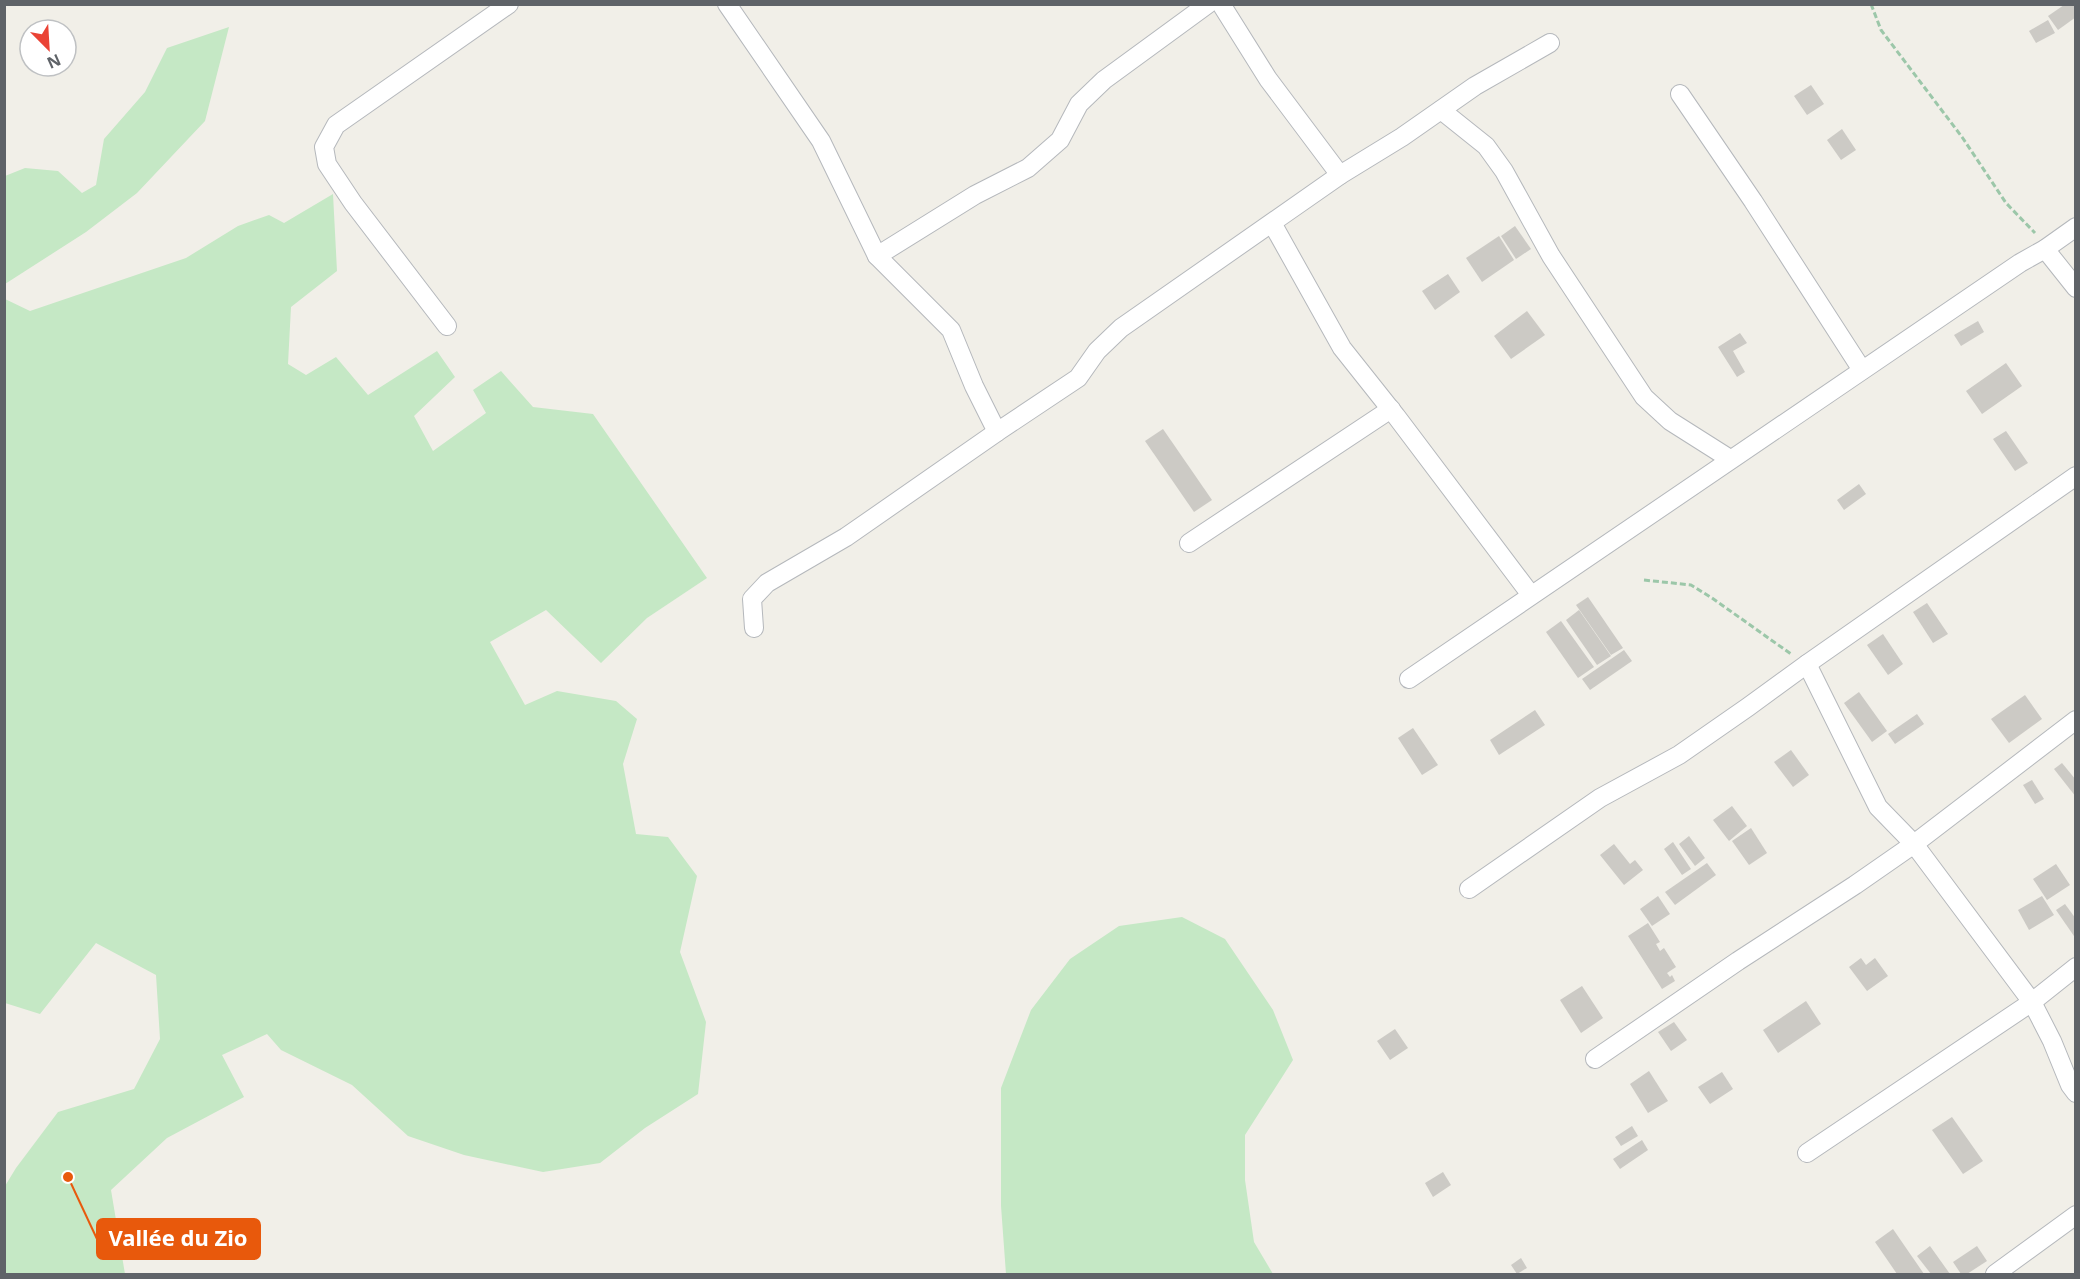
<svg xmlns="http://www.w3.org/2000/svg" width="2080" height="1279" viewBox="0 0 2080 1279" font-family="'Noto Sans',sans-serif">
  <style>
    .green { fill: #c5e8c5 }
    .building { fill: #cccac5 }
    .lines { fill: none; stroke-linecap: round; stroke-linejoin: round }
    .street-casing { stroke: #b5b8bc; stroke-width: 20 }
    .path { stroke: #9cc7a9; stroke-width: 3; stroke-dasharray: 6 3; stroke-linecap: butt }
    .street { stroke: #fff; stroke-width: 18 }
    .leader { fill: none; stroke: #e8590c; stroke-width: 2 }
    .callout-dot { fill: #e8590c; stroke: #fff; stroke-width: 2 }
    .callout { fill: #e8590c; stroke: #e8590c; stroke-width: 2 }
    .callout-label { font-size: 22px; text-anchor: middle; font-weight: bold; fill: #fff }
  </style>
  <rect width="100%" height="100%" fill="#f1efe8"/>
  <g class="green">
    <path d="M229,27L205,121L137,193L86,232L5,284V176L25,168L58,171L82,193L96,185L104,139L145,92L167,48Z"/>
    <path d="M333,194L337,271L291,307L288,364L306,375L336,357L368,395L437,351L455,377L414,416L433,451L486,413L473,390L501,371L533,407L593,414L707,578L647,618L601,663L546,610L490,642L525,705L557,691L616,701L637,719L623,764L636,834L668,837L697,876L680,952L706,1022L698,1094L645,1128L600,1163L543,1172L464,1155L408,1136L352,1085L281,1050L267,1034L222,1055L244,1097L167,1138L111,1190L125,1274H5V1186L16,1168L58,1112L134,1089L160,1039L156,975L96,943L40,1014L5,1003V299L30,311L186,258L238,226L269,215L284,223Z"/>
    <path d="M1182,917L1225,939L1273,1010L1293,1060L1245,1135V1180L1254,1242L1273,1274H1006L1001,1206V1088L1031,1010L1070,959L1119,926Z"/>
  </g>
  <g class="building">
    <path d="M2064,5H2076V17L2058,30L2048,16Z"/>
    <path d="M2048,20L2055,33L2036,43L2029,31Z"/>
    <path d="M1811,85L1824,104L1807,115L1794,96Z"/>
    <path d="M1842,129L1856,150L1841,160L1827,140Z"/>
    <path d="M1515,226L1531,249L1516,259L1501,236Z"/>
    <path d="M1499,236L1514,260L1482,282L1466,258Z"/>
    <path d="M1448,274L1460,292L1435,310L1422,291Z"/>
    <path d="M1527,311L1545,335L1511,359L1494,336Z"/>
    <path d="M1978,321L1984,332L1961,346L1954,335Z"/>
    <path d="M1740,333L1747,343L1733,351L1745,372L1737,377L1718,347Z"/>
    <path d="M2006,363L2022,386L1982,414L1966,391Z"/>
    <path d="M1163,429L1212,500L1194,512L1145,441Z"/>
    <path d="M2006,431L2028,463L2015,471L1993,439Z"/>
    <path d="M1859,484L1866,494L1844,510L1837,500Z"/>
    <path d="M1588,597L1623,648L1611,655L1576,605Z"/>
    <path d="M1927,603L1948,634L1933,643L1913,612Z"/>
    <path d="M1579,610L1611,656L1597,665L1566,620Z"/>
    <path d="M1561,621L1594,667L1578,678L1546,632Z"/>
    <path d="M1883,634L1903,664L1888,675L1867,645Z"/>
    <path d="M1624,650L1632,661L1590,690L1582,679Z"/>
    <path d="M1859,692L1887,731L1872,742L1844,703Z"/>
    <path d="M2025,695L2042,719L2009,743L1991,719Z"/>
    <path d="M1535,710L1545,725L1499,755L1490,740Z"/>
    <path d="M1917,714L1924,724L1895,744L1888,734Z"/>
    <path d="M1413,728L1438,765L1422,775L1398,738Z"/>
    <path d="M1791,750L1809,775L1793,787L1774,762Z"/>
    <path d="M2062,763L2076,780V797L2054,769Z"/>
    <path d="M2032,780L2044,799L2035,804L2023,785Z"/>
    <path d="M1732,806L1747,826L1729,841L1713,820Z"/>
    <path d="M1751,828L1767,853L1749,865L1732,841Z"/>
    <path d="M1689,836L1705,858L1695,866L1679,844Z"/>
    <path d="M1673,842L1691,869L1682,875L1664,849Z"/>
    <path d="M1614,844L1630,864L1635,860L1643,870L1624,885L1600,855Z"/>
    <path d="M1707,863L1716,875L1675,905L1665,892Z"/>
    <path d="M2056,864L2070,885L2047,900L2033,879Z"/>
    <path d="M1658,896L1670,914L1652,926L1640,909Z"/>
    <path d="M2042,896L2054,915L2029,930L2018,910Z"/>
    <path d="M2065,904L2076,919V939L2056,910Z"/>
    <path d="M1648,923L1660,942L1656,944L1660,951L1664,948L1676,967L1667,973L1670,977L1672,975L1675,981L1662,989L1628,936Z"/>
    <path d="M1861,958L1866,965L1875,958L1888,976L1867,991L1849,967Z"/>
    <path d="M1582,986L1603,1018L1581,1033L1560,1000Z"/>
    <path d="M1806,1001L1821,1024L1778,1053L1763,1030Z"/>
    <path d="M1674,1022L1687,1040L1671,1051L1658,1032Z"/>
    <path d="M1395,1029L1408,1048L1390,1060L1377,1041Z"/>
    <path d="M1649,1071L1668,1101L1648,1113L1630,1084Z"/>
    <path d="M1722,1072L1733,1089L1710,1104L1698,1087Z"/>
    <path d="M1952,1117L1983,1161L1963,1174L1932,1130Z"/>
    <path d="M1632,1126L1638,1136L1621,1146L1615,1137Z"/>
    <path d="M1642,1140L1648,1150L1620,1169L1613,1159Z"/>
    <path d="M1443,1172L1451,1185L1433,1197L1425,1183Z"/>
    <path d="M1893,1229L1924,1274H1897L1875,1242Z"/>
    <path d="M1930,1246L1950,1274H1931L1917,1256Z"/>
    <path d="M1977,1246L1987,1261L1967,1274H1961L1953,1262Z"/>
    <path d="M1521,1258L1527,1268L1517,1274L1511,1265Z"/>
  </g>
  <g class="lines">
    <defs>
      <g id="street">
        <path d="M727,4L821,141L877,256L951,330L974,386L997,432L1078,378L1097,351L1121,328L1340,175L1402,137L1475,86L1550,43"/>
        <path d="M1221,4L1268,79L1340,175"/>
        <path d="M1680,94L1753,201L1862,370"/>
        <path d="M1441,110L1486,146L1504,171L1551,256L1644,397L1670,421L1730,459"/>
        <path d="M1272,223L1342,348L1396,416L1531,595"/>
        <path d="M2045,249L2076,288"/>
        <path d="M877,256L975,195L1028,168L1060,140L1079,104L1104,80L1208,4"/>
        <path d="M447,326L353,203L327,164L324,147L336,125L509,4"/>
        <path d="M1189,543L1391,409"/>
        <path d="M754,628L752,599L767,583L846,537L997,432"/>
        <path d="M1807,664L1878,807L1914,844L2032,1002L2052,1041L2070,1085L2076,1093"/>
        <path d="M1409,679L2020,263L2045,249L2076,227"/>
        <path d="M1469,889L1600,798L1679,755L1748,707L1807,664L2076,476"/>
        <path d="M1595,1059L1738,961L1855,885L1914,844L2076,720"/>
        <path d="M1807,1153L2032,1002L2076,967"/>
        <path d="M1995,1274L2076,1215"/>
      </g>
    </defs>
    <use href="#street" class="street-casing"/>
    <g class="path">
      <path d="M1871,4L1881,30L1962,137L2006,203L2035,233"/>
      <path d="M1644,580L1691,585L1712,598L1791,654"/>
    </g>
    <use href="#street" class="street"/>
  </g>
  <path class="leader" d="M68 1177L97 1239"/>
  <circle class="callout-dot" cx="68" cy="1177" r="6"/>
  <rect class="callout" x="97" y="1219" width="163" height="40" rx="6"/>
  <g class="callout-label">
    <text x="178" y="1246">Vallée du Zio</text>
  </g>
  <rect width="2080" height="1279" fill="none" stroke="#5f6368" stroke-width="12"/>
  <g transform="translate(48 48) rotate(156)"><circle r="28" fill="#ffffff" stroke="#bfc1c3" stroke-width="1.5"/>
  <path d="M0-4.5L10 22L0 15L-10 22Z" fill="#ea4335"/>
  <text y="-9" font-size="16" font-weight="bold" text-anchor="middle" fill="#5f6368">N</text>
  </g>
</svg>
